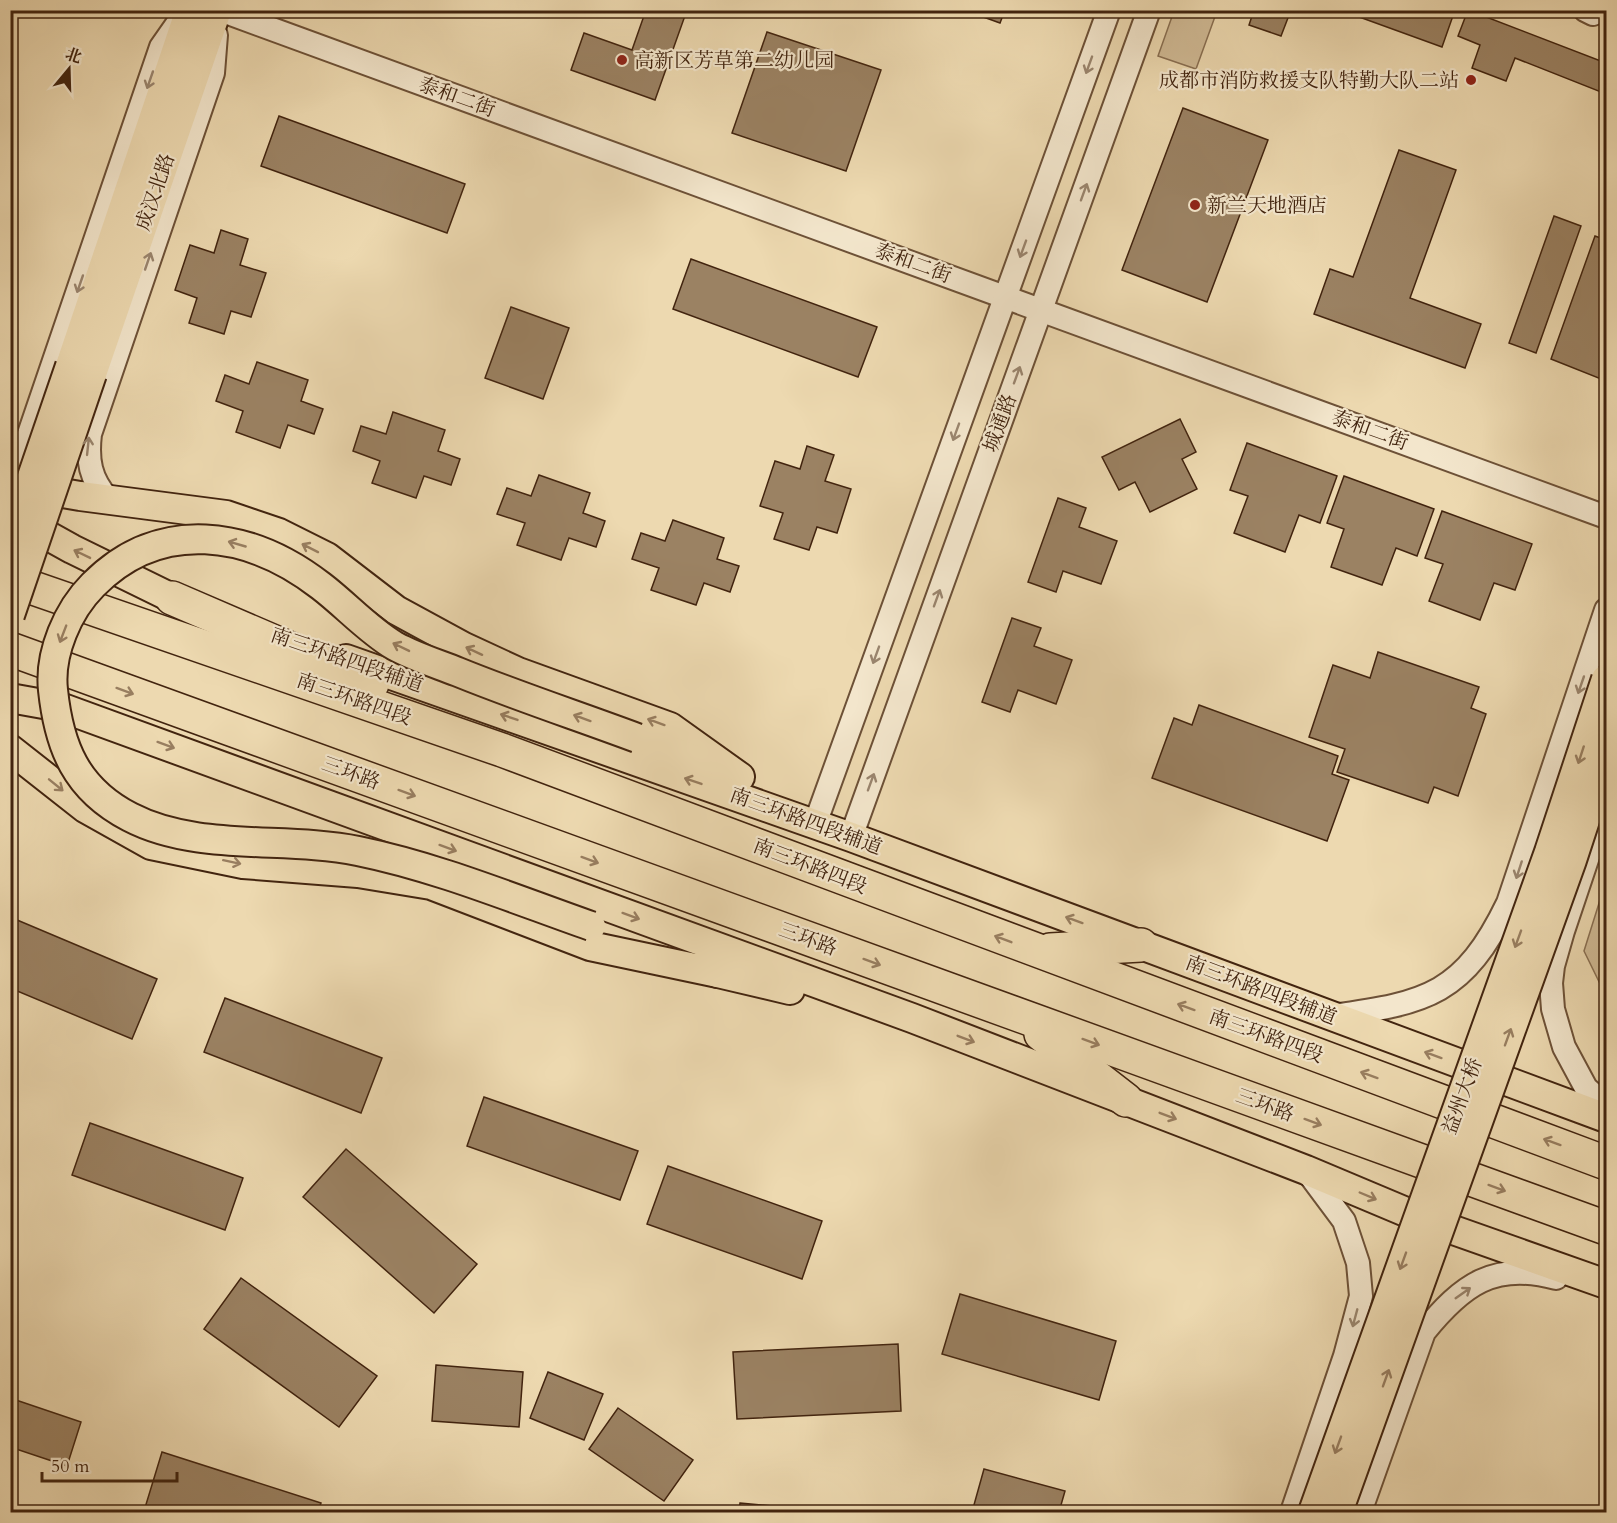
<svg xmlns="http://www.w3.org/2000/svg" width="1617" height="1523" viewBox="0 0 1617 1523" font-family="Cardo,'Noto Serif SC',serif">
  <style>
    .green { fill: #d0ba95; stroke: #896f52; stroke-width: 1.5 }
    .building { fill: #9b8263; stroke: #42240f; stroke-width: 1.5 }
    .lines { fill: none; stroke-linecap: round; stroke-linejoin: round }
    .minor-casing { stroke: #6d5137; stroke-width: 26 }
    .major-casing { stroke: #42240f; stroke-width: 32 }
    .highway-casing { stroke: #42240f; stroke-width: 36 }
    .minor { stroke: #f3e6cc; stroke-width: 22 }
    .major { stroke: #edd9b0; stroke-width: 28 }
    .highway { stroke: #edd9b0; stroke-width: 33 }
    .major-bridge-casing { stroke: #42240f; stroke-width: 32; stroke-linecap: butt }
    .major-bridge { stroke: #edd9b0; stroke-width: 28 }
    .oneway { stroke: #9a856e }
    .oneway2 { stroke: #987e60 }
    .poi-dot { fill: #8f2418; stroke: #f3e6cc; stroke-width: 2 }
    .labels { text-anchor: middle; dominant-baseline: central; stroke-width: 4.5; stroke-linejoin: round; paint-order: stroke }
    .poi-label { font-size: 20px; fill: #42240f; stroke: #f3e6cc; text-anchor: start }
    .street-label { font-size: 20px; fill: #42240f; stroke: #f3e6cc }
  </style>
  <rect width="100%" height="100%" fill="#edd9b0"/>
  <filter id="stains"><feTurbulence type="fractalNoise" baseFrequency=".00333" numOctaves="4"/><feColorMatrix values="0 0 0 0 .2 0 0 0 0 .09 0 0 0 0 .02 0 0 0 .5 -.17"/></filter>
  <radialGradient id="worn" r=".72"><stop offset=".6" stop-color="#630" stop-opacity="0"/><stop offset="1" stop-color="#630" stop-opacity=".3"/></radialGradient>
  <g class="green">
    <path d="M1174,11H1217L1196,69L1158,56Z"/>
    <path d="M1606,881V996L1584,951Z"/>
  </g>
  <g class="building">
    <path d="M10,10H20L12,32L10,31Z"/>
    <path d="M646,10H687L655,100L571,70L584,33L632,50Z"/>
    <path d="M964,10H1005L1000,23Z"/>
    <path d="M1254,10H1291L1281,36L1249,25Z"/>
    <path d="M1340,10H1455L1442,47Z"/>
    <path d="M1468,10L1606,63V94L1515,58L1506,81L1472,68L1480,45L1458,36Z"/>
    <path d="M767,32L881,70L846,171L732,133Z"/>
    <path d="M1183,108L1268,140L1207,302L1122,270Z"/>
    <path d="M279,116L465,184L447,233L261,166Z"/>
    <path d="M1399,150L1456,170L1410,298L1481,324L1465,368L1314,314L1330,269L1353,277Z"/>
    <path d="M1554,216L1581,226L1536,353L1509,343Z"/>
    <path d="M221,230L248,239L240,265L266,273L251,317L231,311L224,334L189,323L197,298L175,290L190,245L214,253Z"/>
    <path d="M1595,236L1606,240V381L1551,359Z"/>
    <path d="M691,259L877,327L858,377L673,309Z"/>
    <path d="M511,307L569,328L543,399L485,378Z"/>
    <path d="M257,362L308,380L301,401L323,409L314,434L288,425L280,448L236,432L243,411L216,401L225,375L249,384Z"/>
    <path d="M393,412L445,430L438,451L460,459L451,485L424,476L416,498L372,483L380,461L353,451L361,426L386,434Z"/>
    <path d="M1180,419L1196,452L1182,459L1197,489L1150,512L1135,482L1119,490L1102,457Z"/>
    <path d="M1247,443L1337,476L1320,523L1299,515L1285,552L1234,533L1248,496L1230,490Z"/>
    <path d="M807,446L834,455L825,481L851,489L837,533L817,527L809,550L774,539L783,513L760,506L775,461L800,469Z"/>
    <path d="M539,475L590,493L583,513L605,521L596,547L569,538L561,560L517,545L525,523L497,514L507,488L531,496Z"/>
    <path d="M1344,476L1434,509L1417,556L1396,548L1382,585L1331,567L1344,529L1327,523Z"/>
    <path d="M1058,498L1086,508L1079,527L1117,541L1101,584L1063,571L1056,592L1028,582Z"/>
    <path d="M1442,511L1532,544L1515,590L1494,583L1480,620L1429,601L1443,564L1425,558Z"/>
    <path d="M673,520L724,538L717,559L739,566L730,592L704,583L696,605L651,590L659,568L632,559L641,533L665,541Z"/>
    <path d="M1012,618L1041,628L1034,646L1072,660L1056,704L1018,690L1010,712L982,702Z"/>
    <path d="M1378,652L1479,687L1471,708L1486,714L1458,796L1434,787L1428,803L1337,772L1345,749L1309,737L1333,665L1370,678Z"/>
    <path d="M1199,705L1338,756L1332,774L1349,780L1327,841L1152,778L1174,718L1192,725Z"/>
    <path d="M10,917L157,979L132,1039L10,988Z"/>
    <path d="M225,998L382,1058L361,1113L204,1052Z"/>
    <path d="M484,1097L638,1151L620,1200L467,1146Z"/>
    <path d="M90,1123L243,1178L225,1230L72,1175Z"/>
    <path d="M346,1149L477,1264L434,1313L303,1197Z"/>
    <path d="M668,1166L822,1221L802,1279L647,1224Z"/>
    <path d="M241,1278L377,1376L339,1427L204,1329Z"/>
    <path d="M960,1294L1116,1341L1099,1400L942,1354Z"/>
    <path d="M898,1344L901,1411L737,1419L733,1352Z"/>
    <path d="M436,1365L523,1372L519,1427L432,1421Z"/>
    <path d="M548,1372L603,1394L584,1440L530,1418Z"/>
    <path d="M10,1398L81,1422L67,1466L10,1447Z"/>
    <path d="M618,1408L693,1460L664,1501L589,1449Z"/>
    <path d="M162,1452L321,1503L318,1512L144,1511Z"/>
    <path d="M984,1469L1065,1491L1059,1512H972Z"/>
    <path d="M740,1503L836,1512H739Z"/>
  </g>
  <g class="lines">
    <defs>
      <g id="minor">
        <path d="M220,10L1606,517"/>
        <path d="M1585,10L1593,14L1595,10"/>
        <path d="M10,462L23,448L29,434L161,47L182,17"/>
        <path d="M108,499C90,479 87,460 90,434L213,73L216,35"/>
        <path d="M1606,803L1563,931L1553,966L1551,983L1553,1009L1564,1047L1586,1088L1606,1106"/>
        <path d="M815,824L1109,10"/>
        <path d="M851,837L1149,10"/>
        <path d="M1332,1016C1428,1003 1464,994 1508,903L1606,610"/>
        <path d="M1292,1512L1345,1356L1361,1296L1358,1263L1344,1221L1306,1170"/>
        <path d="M1360,1512L1424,1332C1462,1285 1494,1261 1556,1278"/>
      </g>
      <g id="major">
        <path d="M70,366L190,10"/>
        <path d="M92,374L217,10"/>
        <path d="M10,473L39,489L80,496L226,515L279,533L327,557L396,610L464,647L518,672L670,727L740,777"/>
        <path d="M18,519L72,549L172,598L192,605"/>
        <path d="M346,659L851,837L1606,1118"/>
        <path d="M10,698L60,707L912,1018L1306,1170L1425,1220L1606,1284"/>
        <path d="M637,738L703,763"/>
        <path d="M10,749L85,808L151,845L243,864L358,873L431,885L590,946L718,973"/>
        <path d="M701,967L718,973L790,990"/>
      </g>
      <g id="highway">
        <path d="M10,580L502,750L1606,1163"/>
        <path d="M172,598L372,684"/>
        <path d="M10,649L1606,1228"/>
        <path d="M1050,950L1141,945"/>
        <path d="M1041,1034L1126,1100"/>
      </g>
    </defs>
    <use href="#minor" class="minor-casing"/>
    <use href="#major" class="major-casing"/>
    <use href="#highway" class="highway-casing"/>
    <use href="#minor" class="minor"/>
    <use href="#major" class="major"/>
    <use href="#highway" class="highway"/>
    <defs>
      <g id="major-bridge">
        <path d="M10,541L70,366"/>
        <path d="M10,615L92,374"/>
        <path d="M591,926C514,899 437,867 358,851C285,836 197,852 130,817C76,789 59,747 53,690C49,653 68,610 93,585C160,517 250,531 321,586C346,605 368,630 395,646C415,657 438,664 458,672C517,696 578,716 637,738"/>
        <path d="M1313,1512L1549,852L1606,679"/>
        <path d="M1338,1512L1572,860L1606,756"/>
      </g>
    </defs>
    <use href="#major-bridge" class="major-bridge-casing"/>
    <use href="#major-bridge" class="major-bridge"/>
  </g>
  <defs><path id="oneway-shaft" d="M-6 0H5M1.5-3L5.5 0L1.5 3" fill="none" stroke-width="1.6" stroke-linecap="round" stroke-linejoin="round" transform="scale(1.5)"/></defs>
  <g class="oneway">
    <use href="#oneway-shaft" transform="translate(1089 65) rotate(110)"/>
    <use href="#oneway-shaft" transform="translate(150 80) rotate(109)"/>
    <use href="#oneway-shaft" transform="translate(1084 192) rotate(-70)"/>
    <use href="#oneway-shaft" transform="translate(1023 249) rotate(110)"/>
    <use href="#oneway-shaft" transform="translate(148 261) rotate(-71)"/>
    <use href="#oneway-shaft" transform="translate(80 284) rotate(109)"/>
    <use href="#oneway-shaft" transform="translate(1017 375) rotate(-70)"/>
    <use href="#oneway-shaft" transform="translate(956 432) rotate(110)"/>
    <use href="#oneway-shaft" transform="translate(88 446) rotate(-84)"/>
    <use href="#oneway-shaft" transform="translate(937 598) rotate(-70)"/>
    <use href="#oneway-shaft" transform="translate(876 655) rotate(110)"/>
    <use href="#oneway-shaft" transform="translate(1581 685) rotate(109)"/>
    <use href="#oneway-shaft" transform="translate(871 782) rotate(-70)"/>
    <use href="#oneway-shaft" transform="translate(1519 870) rotate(108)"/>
    <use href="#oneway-shaft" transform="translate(1463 1293) rotate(-35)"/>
    <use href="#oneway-shaft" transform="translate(1355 1318) rotate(105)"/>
  </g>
  <g class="oneway2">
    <use href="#oneway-shaft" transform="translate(237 544) rotate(-164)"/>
    <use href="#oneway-shaft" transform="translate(310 548) rotate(-153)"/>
    <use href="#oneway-shaft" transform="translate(82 554) rotate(-154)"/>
    <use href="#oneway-shaft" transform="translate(63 634) rotate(111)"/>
    <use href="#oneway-shaft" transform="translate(401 647) rotate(-154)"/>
    <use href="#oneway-shaft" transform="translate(474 651) rotate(-155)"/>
    <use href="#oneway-shaft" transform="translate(125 691) rotate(20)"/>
    <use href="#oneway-shaft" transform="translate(509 717) rotate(-161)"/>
    <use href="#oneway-shaft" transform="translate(582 718) rotate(-160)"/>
    <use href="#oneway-shaft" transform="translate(656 722) rotate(-160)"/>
    <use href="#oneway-shaft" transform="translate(166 745) rotate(20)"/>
    <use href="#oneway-shaft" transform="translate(1581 755) rotate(108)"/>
    <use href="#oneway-shaft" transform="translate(693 781) rotate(-161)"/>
    <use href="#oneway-shaft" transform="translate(56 785) rotate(39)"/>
    <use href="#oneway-shaft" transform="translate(407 793) rotate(20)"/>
    <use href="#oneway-shaft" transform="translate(448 848) rotate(20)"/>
    <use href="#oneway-shaft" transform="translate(590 860) rotate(20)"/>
    <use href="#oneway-shaft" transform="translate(232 862) rotate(12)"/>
    <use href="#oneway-shaft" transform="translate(631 916) rotate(20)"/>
    <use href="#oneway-shaft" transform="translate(1074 920) rotate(-160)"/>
    <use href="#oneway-shaft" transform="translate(1003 939) rotate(-159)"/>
    <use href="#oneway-shaft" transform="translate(1518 939) rotate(110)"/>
    <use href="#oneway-shaft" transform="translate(872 962) rotate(20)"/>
    <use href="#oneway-shaft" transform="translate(1186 1007) rotate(-160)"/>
    <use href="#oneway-shaft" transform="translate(1508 1037) rotate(-70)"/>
    <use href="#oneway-shaft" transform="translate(966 1039) rotate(21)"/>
    <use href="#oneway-shaft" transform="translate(1091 1042) rotate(20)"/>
    <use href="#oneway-shaft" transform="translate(1433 1055) rotate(-160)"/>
    <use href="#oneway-shaft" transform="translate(1369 1075) rotate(-160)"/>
    <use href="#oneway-shaft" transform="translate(1168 1116) rotate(21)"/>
    <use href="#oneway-shaft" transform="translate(1313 1122) rotate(20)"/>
    <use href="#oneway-shaft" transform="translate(1552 1142) rotate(-160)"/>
    <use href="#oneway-shaft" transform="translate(1497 1188) rotate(20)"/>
    <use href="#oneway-shaft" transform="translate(1368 1196) rotate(23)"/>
    <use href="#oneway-shaft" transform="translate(1403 1261) rotate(110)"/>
    <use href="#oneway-shaft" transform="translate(1386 1378) rotate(-70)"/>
    <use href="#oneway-shaft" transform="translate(1338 1445) rotate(110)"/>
  </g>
  <g class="poi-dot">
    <circle cx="622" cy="60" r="6"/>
    <circle cx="1471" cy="80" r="6"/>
    <circle cx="1195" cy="205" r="6"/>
  </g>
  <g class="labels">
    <g class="poi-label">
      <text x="634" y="60">高新区芳草第二幼儿园</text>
      <text x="1459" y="80" text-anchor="end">成都市消防救援支队特勤大队二站</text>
      <text x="1207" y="205">新兰天地酒店</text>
    </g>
    <g class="street-label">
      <text transform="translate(457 97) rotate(20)">泰和二街</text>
      <text transform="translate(155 192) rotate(-71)">成汉北路</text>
      <text transform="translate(913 263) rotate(20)">泰和二街</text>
      <text transform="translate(1000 423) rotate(-70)">城通路</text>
      <text transform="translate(1370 430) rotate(20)">泰和二街</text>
      <text transform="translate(347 660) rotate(19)">南三环路四段辅道</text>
      <text transform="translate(354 699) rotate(19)">南三环路四段</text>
      <text transform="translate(351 773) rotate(20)">三环路</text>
      <text transform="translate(806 821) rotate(20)">南三环路四段辅道</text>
      <text transform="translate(810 866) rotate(21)">南三环路四段</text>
      <text transform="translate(808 939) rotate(20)">三环路</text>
      <text transform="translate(1261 990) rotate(21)">南三环路四段辅道</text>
      <text transform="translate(1266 1036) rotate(20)">南三环路四段</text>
      <text transform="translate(1462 1096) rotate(-70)">益州大桥</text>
      <text transform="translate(1265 1105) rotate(20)">三环路</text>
    </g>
  </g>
  <rect width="1617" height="1523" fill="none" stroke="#edd9b0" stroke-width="36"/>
  <rect x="12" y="12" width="1593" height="1499" fill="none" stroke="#42240f" stroke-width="3"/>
  <rect x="18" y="18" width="1581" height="1487" fill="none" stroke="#42240f" stroke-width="1.5"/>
  <g transform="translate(69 69) rotate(19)" stroke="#f3e6cc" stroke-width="4.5" paint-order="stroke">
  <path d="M0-4.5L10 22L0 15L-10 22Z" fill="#42240f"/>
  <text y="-9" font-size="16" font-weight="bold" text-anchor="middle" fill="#42240f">北</text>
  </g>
  <path d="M42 1472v9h135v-9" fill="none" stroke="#42240f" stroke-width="3"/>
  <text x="51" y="1472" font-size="18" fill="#42240f" stroke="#f3e6cc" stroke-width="4.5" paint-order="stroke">50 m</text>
  <rect width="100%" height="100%" filter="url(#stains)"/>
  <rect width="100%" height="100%" fill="url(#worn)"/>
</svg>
